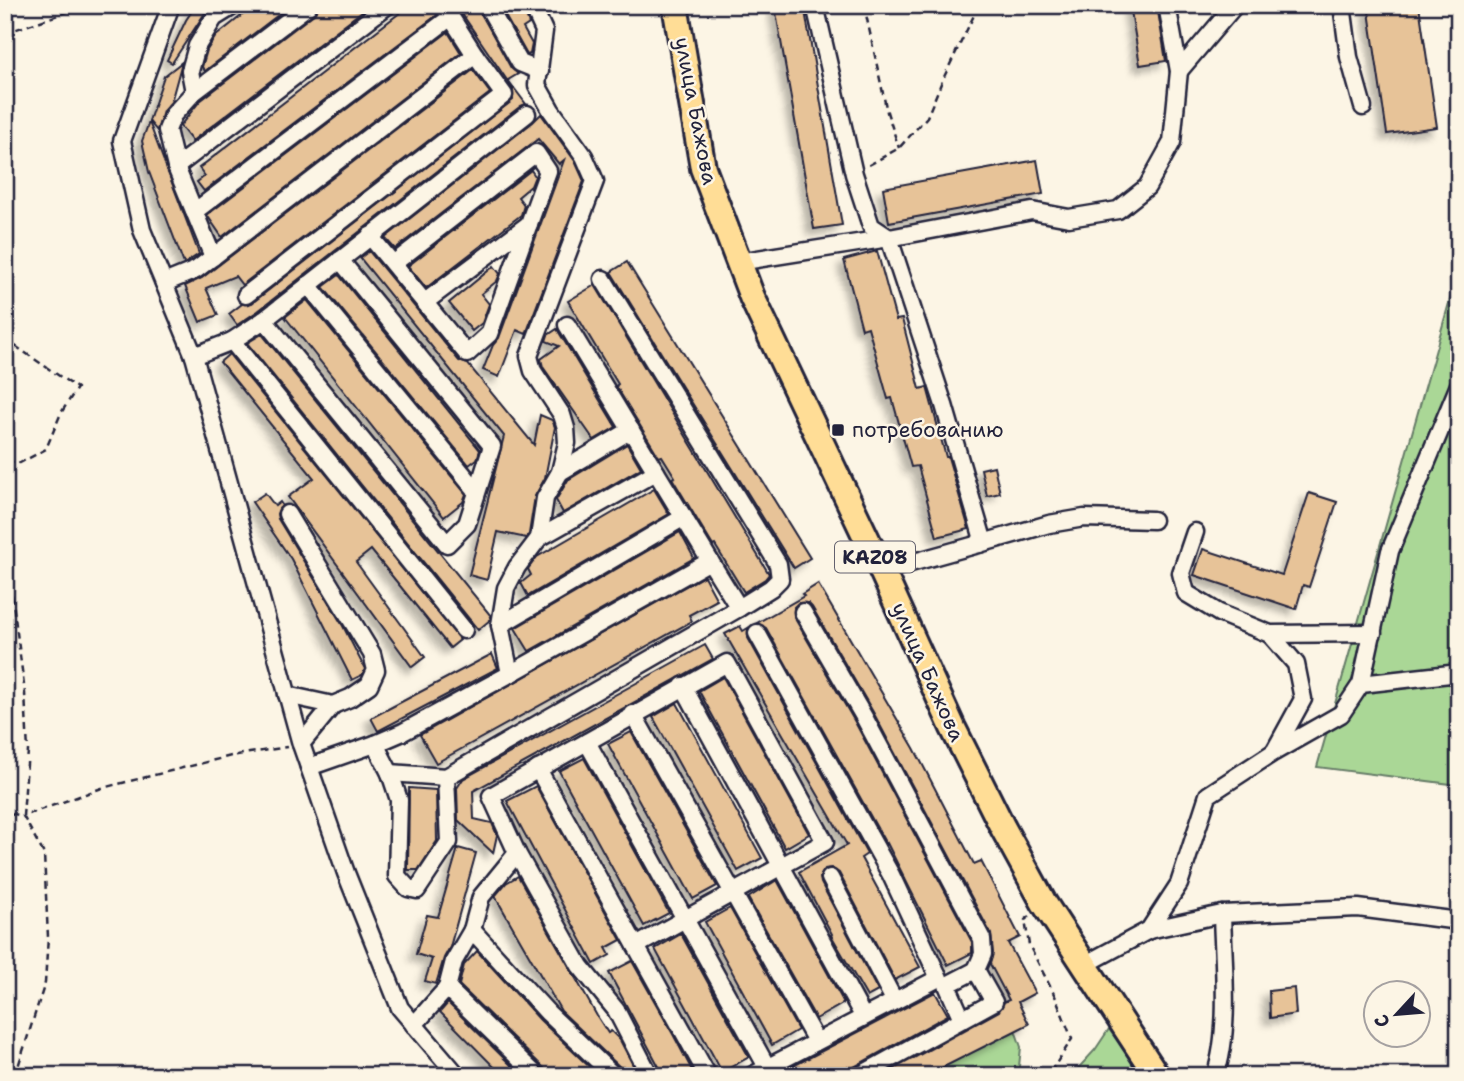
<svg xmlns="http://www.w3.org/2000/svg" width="1464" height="1081" viewBox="0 0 1464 1081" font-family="'Shantell Sans',sans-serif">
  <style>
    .green { fill: #aad796; stroke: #667c68; stroke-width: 2 }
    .building { fill: #e7c398; stroke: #22223b; stroke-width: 2; filter: url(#shadow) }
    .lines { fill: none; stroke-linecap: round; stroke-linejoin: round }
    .minor-casing { stroke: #22223b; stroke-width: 21 }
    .highway-casing { stroke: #22223b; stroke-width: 30 }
    .path { stroke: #22223b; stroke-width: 2.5; stroke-dasharray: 7 5; stroke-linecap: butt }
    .minor { stroke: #fcf5e5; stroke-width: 16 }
    .highway { stroke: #ffdd96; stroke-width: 24 }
    .poi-dot { fill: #22223b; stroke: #fcf5e5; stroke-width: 2.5 }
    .labels { text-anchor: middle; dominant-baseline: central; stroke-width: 5; stroke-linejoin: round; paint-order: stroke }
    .shield { fill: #fcf5e5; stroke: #63616e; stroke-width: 2 }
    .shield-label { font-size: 19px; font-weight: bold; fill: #22223b }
    .street-label { font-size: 21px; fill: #22223b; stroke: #fcf5e5 }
    .poi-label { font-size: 21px; fill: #22223b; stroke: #fcf5e5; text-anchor: start }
  </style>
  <defs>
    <filter id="shadow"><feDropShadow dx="-6" dy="6" stdDeviation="3.5" flood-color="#0004"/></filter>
  </defs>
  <rect width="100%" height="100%" fill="#fcf5e5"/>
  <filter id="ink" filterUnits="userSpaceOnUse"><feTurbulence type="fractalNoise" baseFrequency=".0143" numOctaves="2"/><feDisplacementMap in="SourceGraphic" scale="14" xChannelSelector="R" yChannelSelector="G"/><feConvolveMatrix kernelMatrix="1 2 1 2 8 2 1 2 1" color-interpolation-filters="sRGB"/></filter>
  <g filter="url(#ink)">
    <g class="green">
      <path d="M1459,268V785L1317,767Z"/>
      <path d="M1109,1029L1142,1076H1071L1095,1050Z"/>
      <path d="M1015,1030L1021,1047L1018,1076H919Z"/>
    </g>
    <g class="building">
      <path d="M196,5H214L205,13L172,63L167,60L186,20Z"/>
      <path d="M255,5H291L205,71L202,67L207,50L216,36Z"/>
      <path d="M319,5H370L192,141L180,126L200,101L315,13Z"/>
      <path d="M410,5H433L437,15L204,191L197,182L205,176L199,168Z"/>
      <path d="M456,5H477L511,68L518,74L508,80L526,104L521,106L258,311L237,325L229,314L242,304L252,303L513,100V89Z"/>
      <path d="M499,5H522L529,24L523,28L532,44L530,54L527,55Z"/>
      <path d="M783,5H804L842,225L814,229L775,7Z"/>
      <path d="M1130,5H1157L1166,61L1140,65Z"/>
      <path d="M1368,5H1419L1437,127L1387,134Z"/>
      <path d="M448,32L461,53L222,237L207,215Z"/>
      <path d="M182,62L171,102L163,111L157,131L149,121L164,76Z"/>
      <path d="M473,70L490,93L242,285L235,276L206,288L218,315L200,322L185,286L202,278Z"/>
      <path d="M541,114L575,161L584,181L526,334L517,330L499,377L483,370L493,345L499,338L564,160L559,164L538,139L395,249L385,238L533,122Z"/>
      <path d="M149,122L199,254L184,264L149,172L142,141Z"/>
      <path d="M1037,160L1043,194L889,222L883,188Z"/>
      <path d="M531,170L535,176L531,186L518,197L524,205L521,215L426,288L408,266Z"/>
      <path d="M369,251L459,361L468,364L534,445L540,415L552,420L555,427L545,478L535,496L529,534L526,538L498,532L487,580L469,575L504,436L360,258Z"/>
      <path d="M877,251L896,320L902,319L920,389L927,387L946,457H948L969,529L937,537L918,466L911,467L892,398L888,399L868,327L862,329L844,260Z"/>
      <path d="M627,262L810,558L794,568L611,272Z"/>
      <path d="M494,266L500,274L497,281L481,294L489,304L482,323L472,331L449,303Z"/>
      <path d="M339,275L480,450L477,459L469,465L323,287Z"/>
      <path d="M595,285L769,574L765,579L744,592L715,545L713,546L672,478L675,477L662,456L659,457L616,386L618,384L568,301Z"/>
      <path d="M307,300L466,494L463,502L444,517L285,317Z"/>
      <path d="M557,329L616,427L594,440L543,367L541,359L559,346L546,341L548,335Z"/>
      <path d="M262,334L491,616L490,620L478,630L247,343Z"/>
      <path d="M229,354L460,640L450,648L371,550L356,562L425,657L412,667L288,497L314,478L220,362Z"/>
      <path d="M627,444L641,468L563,513L556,500L568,480Z"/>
      <path d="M994,466L1000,493L987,496L981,469Z"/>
      <path d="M654,489L669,514L528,596L521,583L531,575L528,569L537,557Z"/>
      <path d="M265,493L275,506L280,502L282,505L277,514L278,519L343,626L365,669L362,675L352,680L291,559L252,502Z"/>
      <path d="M1309,493L1337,502L1309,587L1303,585L1296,609L1194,575L1203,549L1282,575Z"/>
      <path d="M680,532L694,558L529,651L515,628Z"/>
      <path d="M704,576L717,600L689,615L692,621L436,763L420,735Z"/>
      <path d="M818,584L914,748L974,864L981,861L1020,937L1008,943L1035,993L1018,1002L1029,1024L926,1076H881L999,1011L1004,1002L1009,1000L990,964L993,953L991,934L873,712L812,607L808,603H798L794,607V617L855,722L972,942V953L948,965L887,843L886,844L766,628L757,623L804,596L802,594Z"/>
      <path d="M740,626L743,631L748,628V638L867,854L861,858L920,967L895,980L839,873L831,868L825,869L820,877L821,883L878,991L867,997L831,935L832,934L799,872L847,845L725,634Z"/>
      <path d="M705,645L713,659L473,791L474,819L492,823L497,835L493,853L458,820L457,788L463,779Z"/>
      <path d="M492,654L498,668L378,731L371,718Z"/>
      <path d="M723,677L809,834L785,848L699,691Z"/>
      <path d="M677,703L762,858L738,871L653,717Z"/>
      <path d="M631,732L717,886L693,899L608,744Z"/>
      <path d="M584,758L669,913L644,926L559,771Z"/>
      <path d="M536,786L621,940L606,948L610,955L594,964L507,801Z"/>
      <path d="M409,788L436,790L437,841L418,870H408Z"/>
      <path d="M458,848L476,853L450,947L444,958L436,984L425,981L432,959L416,954L427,915L438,917Z"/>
      <path d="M518,876L597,1016L608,1033L611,1031L620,1040L636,1071L631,1076H624L621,1068L561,1011L495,896L506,883Z"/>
      <path d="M777,880L844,1003L816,1019L748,898Z"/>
      <path d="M730,908L798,1030L772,1045L705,922Z"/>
      <path d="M681,934L749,1057L722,1072L655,949Z"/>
      <path d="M477,951L540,1020L599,1076H547L544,1068L459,985L464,965Z"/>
      <path d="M632,961L674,1036L695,1076H664L609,973Z"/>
      <path d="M1294,988L1296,1014L1270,1018L1269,991Z"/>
      <path d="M935,992L948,1015L854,1067L849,1076H774Z"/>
      <path d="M448,1003L522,1076H503L440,1012Z"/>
    </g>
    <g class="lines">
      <defs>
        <g id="minor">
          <path d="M171,5L122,141L142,230L194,356L301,744L346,873L400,1008L458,1076"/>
          <path d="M487,5L520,63L540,71"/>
          <path d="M815,5L854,174L871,226L889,238L944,405L982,536L979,544L882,571"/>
          <path d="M1342,5L1349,57L1363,107"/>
          <path d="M1179,71L1235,5"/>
          <path d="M194,92L190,71L197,46L214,18L235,5"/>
          <path d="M176,167L388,5"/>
          <path d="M194,212L451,17"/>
          <path d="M370,236L467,354L489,334L548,171L536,153L393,264"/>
          <path d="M213,257L176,167L167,130L173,115L194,92L309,5"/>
          <path d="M738,262L889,238L1032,211L1069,218L1118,210L1147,187L1172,142L1179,71L1167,5"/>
          <path d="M164,283L196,270L475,55"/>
          <path d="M308,285L476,490"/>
          <path d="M246,295L504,95L475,55L443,5"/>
          <path d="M425,302L529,224"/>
          <path d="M264,320L447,544L467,524L492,446L340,260"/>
          <path d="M567,325L710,561"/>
          <path d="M232,341L264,320L527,114"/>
          <path d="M194,356L232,341L464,630"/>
          <path d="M560,472L631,430"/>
          <path d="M287,514L372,654L376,670L369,685L350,698L333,705L287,695"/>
          <path d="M1195,532L1181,573L1186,593L1219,613L1270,634L1373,633"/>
          <path d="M539,538L656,472"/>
          <path d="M979,544L1049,524L1084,518L1153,520"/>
          <path d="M803,612L864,717L982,939L983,954L976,970L994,1002L859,1076"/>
          <path d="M500,625L684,517"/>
          <path d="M1270,634L1296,664L1303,699L1274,752"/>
          <path d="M510,674L500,625L506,588L517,567L539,538L545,498L560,472L567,443L566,428L562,415L533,371L529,356L595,181L584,156L551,110L537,85L544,31L532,5"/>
          <path d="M1361,684L1390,551L1459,385"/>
          <path d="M683,686L863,1016"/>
          <path d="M633,714L816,1041"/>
          <path d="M587,742L767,1067"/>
          <path d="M301,744L333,705"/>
          <path d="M375,744L390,773L399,800L397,876L408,888L417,890L449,842L446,777L739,608"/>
          <path d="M309,767L375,744L403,732L510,674L710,561L739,608L771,588L780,579L778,564L603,279"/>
          <path d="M538,769L708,1076"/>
          <path d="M390,773L446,777"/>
          <path d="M517,853L481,897L472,930L454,961L447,988L537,1076"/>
          <path d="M830,878L894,1000"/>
          <path d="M472,930L548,1013L614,1076"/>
          <path d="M1149,930L1222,914L1358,908L1459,921"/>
          <path d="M636,946L825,842L727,663L491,796L517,853L580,966L616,1010L650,1076"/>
          <path d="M1086,964L1149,930L1179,884L1208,795L1274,752L1341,714L1361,684L1459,673"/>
          <path d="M962,1019L947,985L976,970"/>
          <path d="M414,1025L447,988"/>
          <path d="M751,1076L939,978L891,875L757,633"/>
          <path d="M1215,1076C1231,1031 1223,961 1222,914"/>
        </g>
        <path id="highway" d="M675,5L703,168L752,297L882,571L953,728L1003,828L1044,903L1157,1076"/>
      </defs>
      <use href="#minor" class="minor-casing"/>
      <use href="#highway" class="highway-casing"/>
      <g class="path">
        <path d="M864,5L887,112L899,148"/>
        <path d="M5,33L88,5"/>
        <path d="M869,165L899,148L927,117L942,81L979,5"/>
        <path d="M5,339L77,388L61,413L46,449L20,463L5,461"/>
        <path d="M5,572L12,595L25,693L28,751L23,816L5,812"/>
        <path d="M1030,916L1025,920L1029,945L1056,998L1072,1039L1048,1076"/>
        <path d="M15,1076L45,983L48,937L44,854L23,816L102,788L231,756L287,747"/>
      </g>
      <use href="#minor" class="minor"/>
      <use href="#highway" class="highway"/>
    </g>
  </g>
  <rect class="poi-dot" x="831" y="423" width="14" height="14" rx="3.5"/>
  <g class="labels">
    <rect class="shield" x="835" y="541.5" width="80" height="31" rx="5"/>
    <g class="shield-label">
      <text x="875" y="557">KAZ08</text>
    </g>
    <g class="street-label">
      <text transform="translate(696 111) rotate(79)">улица Бажова</text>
      <text transform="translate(928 672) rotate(66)">улица Бажова</text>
    </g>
    <g class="poi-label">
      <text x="852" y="430">потребованию</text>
    </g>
  </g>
  <rect width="1464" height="1081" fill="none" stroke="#fcf5e5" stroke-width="28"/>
  <rect x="14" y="14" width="1436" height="1053" fill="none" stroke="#22223b" stroke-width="2.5" filter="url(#ink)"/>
  <g transform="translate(1397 1014) rotate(244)"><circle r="33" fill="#fcf5e5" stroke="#a5a1a1" stroke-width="2"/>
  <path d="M0-5L12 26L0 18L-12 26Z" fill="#22223b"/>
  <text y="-10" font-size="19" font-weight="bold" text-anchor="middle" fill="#22223b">С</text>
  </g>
</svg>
